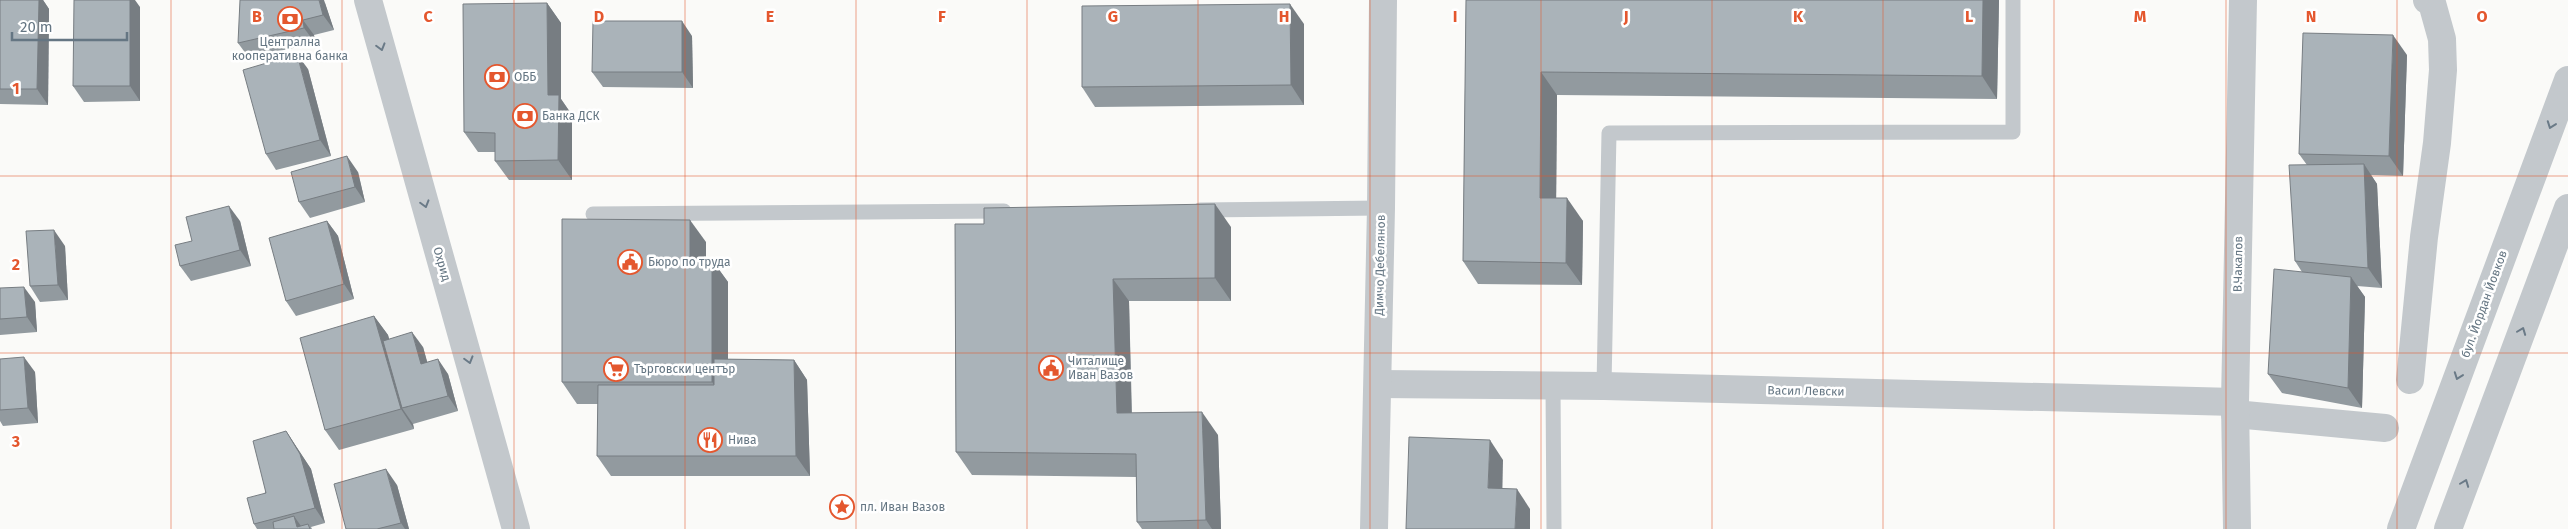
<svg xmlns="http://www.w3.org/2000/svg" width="2568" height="529" viewBox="0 0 2568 529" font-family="'Fira Sans',sans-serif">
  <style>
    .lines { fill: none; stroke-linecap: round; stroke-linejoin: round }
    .service { stroke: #c3c8cc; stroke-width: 15 }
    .minor { stroke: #c3c8cc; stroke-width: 28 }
    .tertiary { stroke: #c3c8cc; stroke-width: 28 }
    .wall { fill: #929a9f }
    .shaded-wall { fill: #777d82 }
    .building { fill: #aab3b9; stroke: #777d82 }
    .oneway { stroke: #6a7a87 }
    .grid { fill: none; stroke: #e4572e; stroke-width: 1; stroke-opacity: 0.55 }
    .labels { text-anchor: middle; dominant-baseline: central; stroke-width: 5; stroke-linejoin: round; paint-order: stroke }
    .poi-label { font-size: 12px; fill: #657683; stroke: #fff; text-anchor: start }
    .street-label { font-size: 12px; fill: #657683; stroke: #fff }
    .grid-label { font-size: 16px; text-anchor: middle; font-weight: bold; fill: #e4572e; stroke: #fff; stroke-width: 5; stroke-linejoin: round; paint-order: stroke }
  </style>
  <rect width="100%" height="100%" fill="#fafaf8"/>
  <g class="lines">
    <g class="service">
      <path d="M1200,210L1381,208"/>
      <path d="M593,214L1004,211"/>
      <path d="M1553,386L1554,529"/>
      <path d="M1604,386L1609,133L2013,132V0"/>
    </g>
    <g class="minor">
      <path d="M368,0L516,529"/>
      <path d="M2410,380L2424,237L2437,143L2443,70L2442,39L2432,3L2427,0"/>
      <path d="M1378,384L1604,386L2235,402"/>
      <path d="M2235,414L2385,428"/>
      <path d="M1374,529L1381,208L1383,0"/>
      <path d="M2237,529L2235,402L2243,0"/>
    </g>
    <g class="tertiary">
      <path d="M2401,529L2568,80"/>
      <path d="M2448,529L2568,208"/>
    </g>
  </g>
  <g class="wall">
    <path d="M0,0H43L49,9L48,105L0,104Z"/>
    <path d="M1466,0H1999L1997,99L1557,95L1556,198L1583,221L1582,285L1478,284L1463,261Z"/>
    <path d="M325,3L334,30L314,35L315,43L249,58L238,43Z"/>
    <path d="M547,3L561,23V99L572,115V180H509L495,161V152H478L464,132Z"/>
    <path d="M140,7V101L84,102L73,86Z"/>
    <path d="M1304,24V105L1095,107L1082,87Z"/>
    <path d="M692,36L693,88L603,87L592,72Z"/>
    <path d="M2407,55L2403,176L2371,175L2377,184L2382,288L2357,286L2365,297L2362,408L2282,393L2268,374L2302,272L2295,261L2307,165L2299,154Z"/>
    <path d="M308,69L331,156L276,170L266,154Z"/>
    <path d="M358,172L365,202L310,218L299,202Z"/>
    <path d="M240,221L251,266L191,281L180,266L192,241Z"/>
    <path d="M327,221L338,236L354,299L296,316L286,301Z"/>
    <path d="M955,224L1231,227V301H1129L1132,413L1218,435L1221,529H1142L1137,522L1136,477L972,475L956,452Z"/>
    <path d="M706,242V260H712L728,282V359L794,360L807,380L810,476H611L597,456L598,404H577L562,382Z"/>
    <path d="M65,246L68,300L40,302L30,286Z"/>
    <path d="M0,288L35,302L37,332L0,335Z"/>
    <path d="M374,316L388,335L389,339L423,347L427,362L448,374L458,411L413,424L414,429L339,450L325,430Z"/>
    <path d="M0,359L35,372L38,423L3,426L0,421Z"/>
    <path d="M286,431L311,469L325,523L311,527L312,529H257L254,524Z"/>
    <path d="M397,485L409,529H346Z"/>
  </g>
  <g class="shaded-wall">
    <path d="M39,0H43L49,9L48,105L37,89Z"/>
    <path d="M130,0H135L140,7V101L130,86Z"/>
    <path d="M319,0H324L334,30L323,15Z"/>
    <path d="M1983,0H1999L1997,99L1982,76Z"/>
    <path d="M547,3L561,23V99L572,115V180L558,160L548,95Z"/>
    <path d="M1290,4L1304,24V105L1291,85Z"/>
    <path d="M303,20L314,35L315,43L304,28Z"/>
    <path d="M682,21L692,36L693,88L682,72Z"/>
    <path d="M2393,35L2407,55L2403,176L2389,156Z"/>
    <path d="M297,54L308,69L331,156L320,140Z"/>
    <path d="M1541,72L1557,95L1556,220L1540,198Z"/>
    <path d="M347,156L358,172L365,202L355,187Z"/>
    <path d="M2364,164L2377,184L2382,288L2368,268Z"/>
    <path d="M1567,198L1583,221L1582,285L1566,263Z"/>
    <path d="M1215,204L1231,227V301L1215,278Z"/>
    <path d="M229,206L240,221L251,266L240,250Z"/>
    <path d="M690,220L706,242V283L690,260Z"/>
    <path d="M327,221L338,236L354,299L344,284Z"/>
    <path d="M54,230L65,246L68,300L58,285Z"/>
    <path d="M712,260L728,282V405L712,382Z"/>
    <path d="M2351,277L2365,297L2362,408L2348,388Z"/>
    <path d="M1113,279L1129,301L1132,436L1117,413Z"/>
    <path d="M24,287L35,302L37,332L27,317Z"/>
    <path d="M374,316L388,335L408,407L402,408L413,424L414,429L401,409Z"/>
    <path d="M412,332L423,347L432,379L421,364Z"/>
    <path d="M24,357L35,372L38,423L28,408Z"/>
    <path d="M438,359L448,374L458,411L448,396Z"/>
    <path d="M794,360L807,380L810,476L796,456Z"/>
    <path d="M1202,412L1218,435L1221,529H1212L1206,520Z"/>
    <path d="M286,431L311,469L325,523L315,508Z"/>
    <path d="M1490,440L1503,460L1502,508L1488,488Z"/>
    <path d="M386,469L397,485L409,529H405L401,523Z"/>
    <path d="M1517,489L1530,509V529H1515Z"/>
    <path d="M294,516L303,529L297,527Z"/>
  </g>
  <g class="building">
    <path d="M0,0H39L37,89H0Z"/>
    <path d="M74,0H130V86H73Z"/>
    <path d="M240,0H319L323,15L303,20L304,28L238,43Z"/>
    <path d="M1466,0H1983L1982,76L1541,72L1540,198H1567L1566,263L1463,261Z"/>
    <path d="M547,3L548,95H559L558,160L495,161V133L464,132L463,4Z"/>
    <path d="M1290,4L1291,85L1082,87V6Z"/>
    <path d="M593,21H682V72H592Z"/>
    <path d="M2303,33L2393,35L2389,156L2299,154Z"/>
    <path d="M297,54L320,140L266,154L243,70Z"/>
    <path d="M347,156L355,187L299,202L291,172Z"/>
    <path d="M2364,164L2368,268L2295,261L2289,165Z"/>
    <path d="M1215,204V278L1113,279L1117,413L1202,412L1206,520L1137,522L1136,454L956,452L955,224H984V208Z"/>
    <path d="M229,206L240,250L180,266L175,245L192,241L186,217Z"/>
    <path d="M562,219L690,220V260H712V382H562Z"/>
    <path d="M327,221L344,284L286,301L269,238Z"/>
    <path d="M54,230L58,285L30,286L26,231Z"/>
    <path d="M2274,269L2351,277L2348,388L2268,374Z"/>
    <path d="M24,287L27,317L0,319V288Z"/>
    <path d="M374,316L401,409L325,430L300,338Z"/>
    <path d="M412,332L421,364L438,359L448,396L402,408L383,341Z"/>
    <path d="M24,357L28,408L0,410V359Z"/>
    <path d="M714,359L794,360L796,456H597L598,385H714Z"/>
    <path d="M286,431L300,454L315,508L254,524L247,498L266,493L253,441Z"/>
    <path d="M1409,437L1490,440L1488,488L1517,489L1515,529H1406Z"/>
    <path d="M386,469L401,523L377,529H346L334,484Z"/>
    <path d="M294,516L297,527L308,524L310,529H274L273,522Z"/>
  </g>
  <defs><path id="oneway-chevron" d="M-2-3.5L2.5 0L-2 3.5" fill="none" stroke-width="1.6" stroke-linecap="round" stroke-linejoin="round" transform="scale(1.25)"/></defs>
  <g class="oneway">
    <use href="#oneway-chevron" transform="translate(381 47) rotate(74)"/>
    <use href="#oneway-chevron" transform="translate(2551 125) rotate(110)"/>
    <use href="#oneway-chevron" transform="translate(425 204) rotate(74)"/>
    <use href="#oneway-chevron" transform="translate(2522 331) rotate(-69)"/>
    <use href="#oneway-chevron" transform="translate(469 360) rotate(74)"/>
    <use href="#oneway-chevron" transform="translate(2458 376) rotate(110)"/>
    <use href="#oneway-chevron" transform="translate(2465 483) rotate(-69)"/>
  </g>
  <path class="grid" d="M171,0V529M342,0V529M514,0V529M685,0V529M856,0V529M1027,0V529M1198,0V529M1370,0V529M1541,0V529M1712,0V529M1883,0V529M2054,0V529M2226,0V529M2397,0V529M0,176H2568M0,353H2568"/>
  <defs>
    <symbol id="bank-ring" viewBox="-11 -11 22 22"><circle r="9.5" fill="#fff" stroke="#e4572e" stroke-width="1.5"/><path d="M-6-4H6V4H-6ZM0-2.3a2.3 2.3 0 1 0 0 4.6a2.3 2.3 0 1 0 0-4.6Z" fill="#e4572e"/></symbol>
    <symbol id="civic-ring" viewBox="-11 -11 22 22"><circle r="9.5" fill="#fff" stroke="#e4572e" stroke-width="1.5"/><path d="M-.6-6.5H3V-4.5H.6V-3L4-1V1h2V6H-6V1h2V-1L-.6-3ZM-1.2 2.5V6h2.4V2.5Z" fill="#e4572e"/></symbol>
    <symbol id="supermarket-ring" viewBox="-11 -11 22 22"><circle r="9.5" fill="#fff" stroke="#e4572e" stroke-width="1.5"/><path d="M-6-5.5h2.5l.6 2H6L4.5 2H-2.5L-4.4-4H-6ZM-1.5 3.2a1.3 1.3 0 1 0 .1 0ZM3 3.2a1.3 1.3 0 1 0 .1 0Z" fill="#e4572e"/></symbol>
    <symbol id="restaurant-ring" viewBox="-11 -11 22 22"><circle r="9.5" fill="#fff" stroke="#e4572e" stroke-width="1.5"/><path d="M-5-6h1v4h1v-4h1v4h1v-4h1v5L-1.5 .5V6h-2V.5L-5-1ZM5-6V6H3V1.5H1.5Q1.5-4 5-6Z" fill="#e4572e"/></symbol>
    <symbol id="sight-ring" viewBox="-11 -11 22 22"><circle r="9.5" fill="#fff" stroke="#e4572e" stroke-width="1.5"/><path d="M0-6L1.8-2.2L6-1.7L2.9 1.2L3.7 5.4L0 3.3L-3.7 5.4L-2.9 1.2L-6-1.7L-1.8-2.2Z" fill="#e4572e"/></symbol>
  </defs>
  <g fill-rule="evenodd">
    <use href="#bank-ring" x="276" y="5" width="28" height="28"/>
    <use href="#bank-ring" x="483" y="63" width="28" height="28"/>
    <use href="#bank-ring" x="511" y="102" width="28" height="28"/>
    <use href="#civic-ring" x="616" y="248" width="28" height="28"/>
    <use href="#civic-ring" x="1037" y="354" width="28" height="28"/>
    <use href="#supermarket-ring" x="602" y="355" width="28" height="28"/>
    <use href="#restaurant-ring" x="696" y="426" width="28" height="28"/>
    <use href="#sight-ring" x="828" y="493" width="28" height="28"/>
  </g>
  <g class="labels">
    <g class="poi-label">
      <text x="290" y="42" text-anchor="middle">Централна<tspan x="290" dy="14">кооперативна банка</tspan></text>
      <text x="514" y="77">ОББ</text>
      <text x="542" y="116">Банка ДСК</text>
      <text x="648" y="262">Бюро по труда</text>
      <text x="1068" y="361">Читалище<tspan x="1068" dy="14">Иван Вазов</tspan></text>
      <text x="634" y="369">Търговски център</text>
      <text x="728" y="440">Нива</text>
      <text x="860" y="507">пл. Иван Вазов</text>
    </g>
    <g class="street-label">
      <text transform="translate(442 264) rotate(74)">Охрид</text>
      <text transform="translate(2238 264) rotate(-89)">В.Чакалов</text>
      <text transform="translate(1380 265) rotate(-89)">Димчо Дебелянов</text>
      <text transform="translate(2484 304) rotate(-70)">бул. Йордан Йовков</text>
      <text transform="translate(1806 391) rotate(1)">Васил Левски</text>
    </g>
  </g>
  <g class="grid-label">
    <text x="257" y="22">B</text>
    <text x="428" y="22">C</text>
    <text x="599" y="22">D</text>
    <text x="770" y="22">E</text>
    <text x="942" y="22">F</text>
    <text x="1113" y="22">G</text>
    <text x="1284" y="22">H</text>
    <text x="1455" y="22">I</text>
    <text x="1626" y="22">J</text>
    <text x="1798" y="22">K</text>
    <text x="1969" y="22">L</text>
    <text x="2140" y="22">M</text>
    <text x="2311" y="22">N</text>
    <text x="2482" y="22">O</text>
    <text x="16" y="94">1</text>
    <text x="16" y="270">2</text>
    <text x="16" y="447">3</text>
  </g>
  <path d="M12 32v8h115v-8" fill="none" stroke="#657683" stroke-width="2.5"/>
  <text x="20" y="32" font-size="15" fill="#657683" stroke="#ffffff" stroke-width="4" paint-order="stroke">20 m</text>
</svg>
